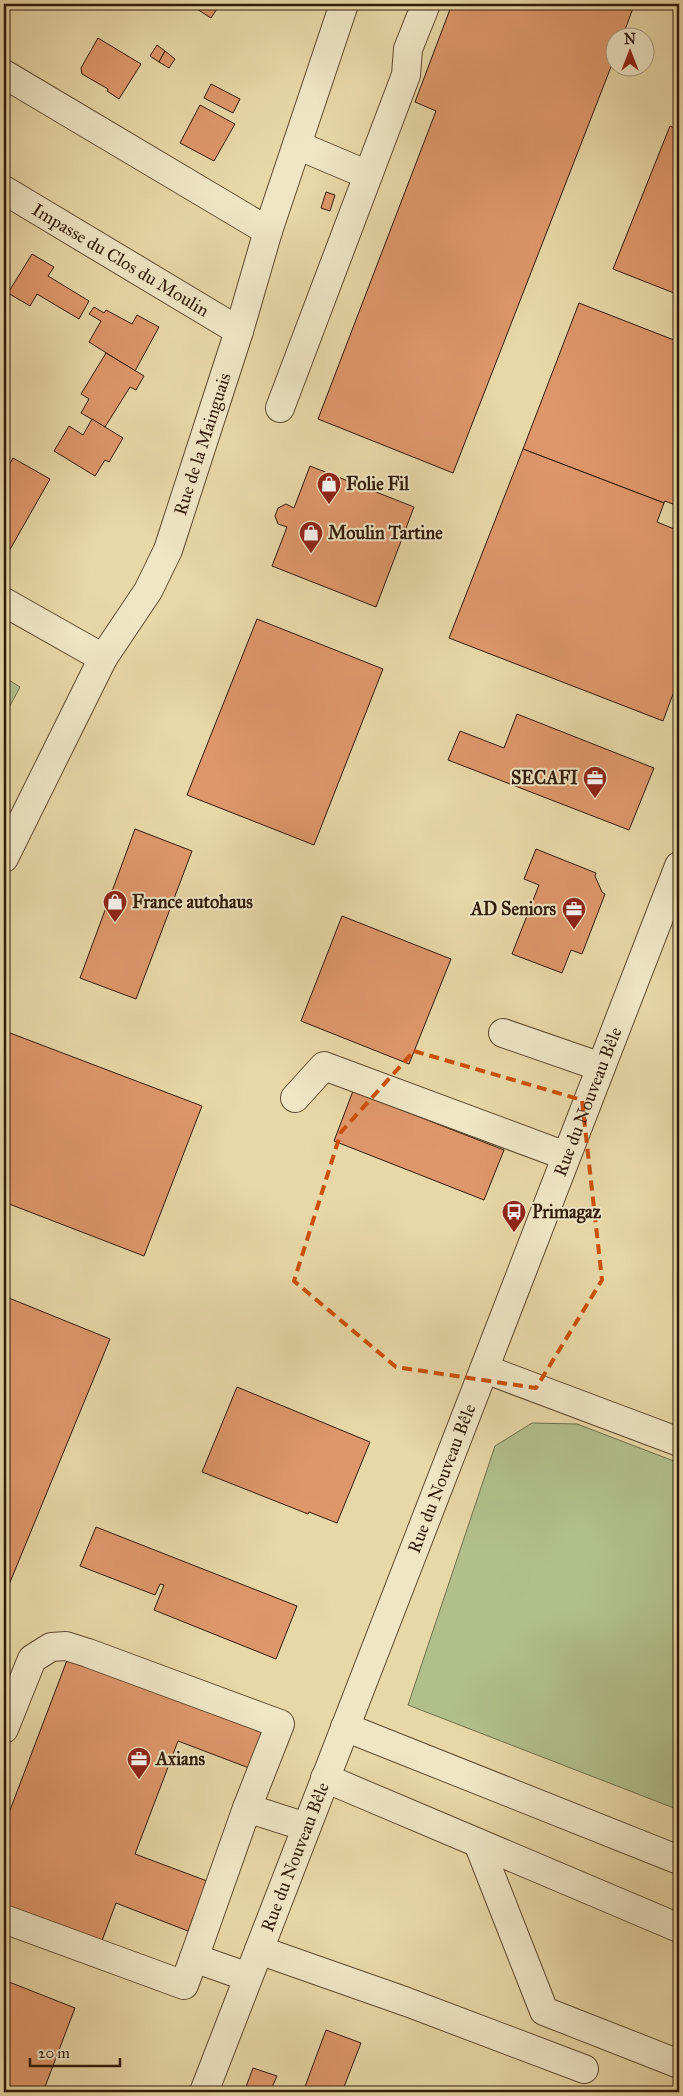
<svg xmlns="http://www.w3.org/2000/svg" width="683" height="2096" viewBox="0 0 683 2096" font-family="'IM FELL Great Primer',serif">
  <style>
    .green { fill: #b1c08b; stroke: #706e4a }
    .building { fill: #de976b; stroke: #301b09 }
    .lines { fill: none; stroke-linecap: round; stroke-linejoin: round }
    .minor-casing { stroke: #5e4a30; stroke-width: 30 }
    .minor { stroke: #f0e6c6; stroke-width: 28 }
    .marked { fill: none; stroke: #cc500c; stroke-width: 4; stroke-dasharray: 10 6; stroke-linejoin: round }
    .labels { text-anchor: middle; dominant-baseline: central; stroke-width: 4; stroke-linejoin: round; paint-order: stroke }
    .street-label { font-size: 18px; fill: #301b09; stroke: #f0e6c6 }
    .poi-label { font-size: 18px; font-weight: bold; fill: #301b09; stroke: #f0e6c6; text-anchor: start }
  </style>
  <rect width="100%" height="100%" fill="#e8d8a7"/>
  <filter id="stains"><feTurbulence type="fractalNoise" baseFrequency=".004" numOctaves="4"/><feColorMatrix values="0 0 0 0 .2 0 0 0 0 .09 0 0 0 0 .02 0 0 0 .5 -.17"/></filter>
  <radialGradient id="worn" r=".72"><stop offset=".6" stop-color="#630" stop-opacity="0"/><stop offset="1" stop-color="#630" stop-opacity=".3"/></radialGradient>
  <g class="green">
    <path d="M4,677L20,687L4,717Z"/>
    <path d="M532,1423L577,1424L679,1463V1810L408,1705L495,1446Z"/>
  </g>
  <g class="building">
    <path d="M189,4H220L211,18Z"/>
    <path d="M452,4H623L633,8L622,38H616V54L453,473L318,419L436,111L415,102Z"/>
    <path d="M98,38L141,64L119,99L107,91L108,89L82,74L81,68Z"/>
    <path d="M157,45L165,51L159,62L150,56Z"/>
    <path d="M165,51L175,59L169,68L159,62Z"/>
    <path d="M211,84L240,99L233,113L204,98Z"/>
    <path d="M200,105L235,124L214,161L180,143Z"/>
    <path d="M670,126L679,130V295L613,269Z"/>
    <path d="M326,192L335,195L330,211L321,208Z"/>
    <path d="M32,254L54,267L48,276L89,301L79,319L37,294L30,306L8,293Z"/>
    <path d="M579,303L679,342V488L673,504L665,501L664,503L523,449Z"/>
    <path d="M94,307L104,313L106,310L132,324L137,315L159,327L135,371L89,342L101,321L89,314Z"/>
    <path d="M106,353L144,376L136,390L130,387L105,427L81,413L89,399L81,394Z"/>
    <path d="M92,419L123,438L109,462L105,460L95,476L54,451L69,426L83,435Z"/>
    <path d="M523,449L664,503L657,522L679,531V678L663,721L449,638Z"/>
    <path d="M13,458L50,479L8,553L4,550V474Z"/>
    <path d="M310,466L414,507L376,607L272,566L287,527L278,524L275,516L278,508L286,504L294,508Z"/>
    <path d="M257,619L383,669L314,845L187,795Z"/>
    <path d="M517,714L654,768L629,830L448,760L460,731L504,748Z"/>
    <path d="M135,829L192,851L136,999L80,978Z"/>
    <path d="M536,849L596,873L595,876L602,892L605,894L582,954L571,950L562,973L512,954L539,885L524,879Z"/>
    <path d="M342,916L451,959L409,1064L301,1021Z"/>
    <path d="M10,1033L202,1106L144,1256L4,1202V1050Z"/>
    <path d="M353,1091L504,1150L484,1200L334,1141Z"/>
    <path d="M4,1296L110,1339L6,1592L4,1591Z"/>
    <path d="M237,1387L370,1442L337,1523L309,1512L308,1514L202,1472Z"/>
    <path d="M96,1527L297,1606L276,1659L154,1610L164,1585L160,1584L155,1595L80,1566Z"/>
    <path d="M69,1655L264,1729L249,1768L178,1741L135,1854L207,1881L188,1931L116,1903L100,1946L4,1910V1826Z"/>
    <path d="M4,1980L75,2008L43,2092H4Z"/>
    <path d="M326,2030L361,2043L342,2092H303Z"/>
    <path d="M253,2068L277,2076L270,2092H244Z"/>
  </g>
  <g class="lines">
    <defs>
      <g id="minor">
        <path d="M4,74L268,231"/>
        <path d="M297,145L368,175"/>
        <path id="s1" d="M4,190L239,331"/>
        <path d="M280,408L406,75L408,49L426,4"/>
        <path d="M4,602L103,658"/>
        <path id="s2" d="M4,858L103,658L148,591L168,550L239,331L268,231L344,4"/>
        <path d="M503,1033L601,1067"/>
        <path d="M295,1098L324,1066L566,1156"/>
        <path d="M485,1369L679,1442"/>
        <path d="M345,1727L679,1860"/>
        <path d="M4,1729L32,1659L51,1647L66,1646L88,1653L280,1724L247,1808"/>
        <path d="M325,1778L679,1928"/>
        <path d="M478,1843L544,2011L679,2064"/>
        <path d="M4,1919L184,1985L194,1958"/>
        <path d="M259,1950L407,2002L584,2069"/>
        <path d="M248,1977L194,1958L247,1808L306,1827"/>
        <path id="s3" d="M204,2092L679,866"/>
      </g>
    </defs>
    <use href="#minor" class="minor-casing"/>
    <use href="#minor" class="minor"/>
  </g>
  <path class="marked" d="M414,1051L582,1100L602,1280L536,1388L396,1367L294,1281L341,1132Z"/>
  <defs>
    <symbol id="shop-pin" viewBox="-11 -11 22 30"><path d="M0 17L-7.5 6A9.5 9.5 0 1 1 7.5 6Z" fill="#8f2418" stroke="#f0e6c6"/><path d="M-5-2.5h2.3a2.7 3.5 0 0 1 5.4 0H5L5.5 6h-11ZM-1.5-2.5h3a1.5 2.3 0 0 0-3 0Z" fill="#fff"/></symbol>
    <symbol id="office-pin" viewBox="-11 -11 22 30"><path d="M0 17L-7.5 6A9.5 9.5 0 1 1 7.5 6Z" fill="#8f2418" stroke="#f0e6c6"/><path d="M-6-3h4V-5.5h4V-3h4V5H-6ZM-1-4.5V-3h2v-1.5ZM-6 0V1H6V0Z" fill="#fff"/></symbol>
    <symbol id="bus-pin" viewBox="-11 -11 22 30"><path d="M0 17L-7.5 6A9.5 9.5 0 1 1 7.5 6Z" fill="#8f2418" stroke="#f0e6c6"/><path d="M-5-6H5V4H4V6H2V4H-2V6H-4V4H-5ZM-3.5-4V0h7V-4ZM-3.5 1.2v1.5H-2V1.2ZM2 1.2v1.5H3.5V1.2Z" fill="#fff"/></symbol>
  </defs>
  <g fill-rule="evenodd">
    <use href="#shop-pin" x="315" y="470" width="28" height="38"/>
    <use href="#shop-pin" x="297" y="519" width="28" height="38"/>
    <use href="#office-pin" x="581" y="764" width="28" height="38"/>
    <use href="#shop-pin" x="101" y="888" width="28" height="38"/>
    <use href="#office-pin" x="560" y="895" width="28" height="38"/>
    <use href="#bus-pin" x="500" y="1198" width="28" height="38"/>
    <use href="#office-pin" x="125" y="1745" width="28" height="38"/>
  </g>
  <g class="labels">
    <g class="street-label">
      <text stroke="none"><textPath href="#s1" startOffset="136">Impasse du Clos du Moulin</textPath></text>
      <text stroke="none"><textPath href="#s2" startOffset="461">Rue de la Mainguais</textPath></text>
      <text stroke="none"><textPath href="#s3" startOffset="1062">Rue du Nouveau Bêle</textPath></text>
      <text stroke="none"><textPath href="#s3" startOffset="658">Rue du Nouveau Bêle</textPath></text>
      <text stroke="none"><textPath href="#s3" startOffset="252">Rue du Nouveau Bêle</textPath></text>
    </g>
    <g class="poi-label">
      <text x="346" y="484">Folie Fil</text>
      <text x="328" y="533">Moulin Tartine</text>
      <text x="578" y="778" text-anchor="end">SECAFI</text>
      <text x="132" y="902">France autohaus</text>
      <text x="556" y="909" text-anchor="end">AD Seniors</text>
      <text x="532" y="1212">Primagaz</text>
      <text x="156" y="1759">Axians</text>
    </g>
  </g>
  <rect width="683" height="2096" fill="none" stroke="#e8d8a7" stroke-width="20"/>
  <rect x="5" y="5" width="673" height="2086" fill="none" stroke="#301b09" stroke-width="2.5"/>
  <rect x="10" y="10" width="663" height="2076" fill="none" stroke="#301b09"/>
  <g transform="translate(630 52)"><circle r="24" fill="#f0e6c6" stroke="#a3957a"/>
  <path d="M0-4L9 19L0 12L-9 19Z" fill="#8f2418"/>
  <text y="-8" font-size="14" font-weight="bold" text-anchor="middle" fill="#301b09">N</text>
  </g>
  <path d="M30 2058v8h90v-8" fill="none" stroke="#301b09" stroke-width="2.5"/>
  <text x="38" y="2058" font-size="15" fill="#301b09" stroke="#f0e6c6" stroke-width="4" paint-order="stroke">20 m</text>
  <rect width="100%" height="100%" filter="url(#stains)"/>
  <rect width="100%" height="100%" fill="url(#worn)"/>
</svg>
